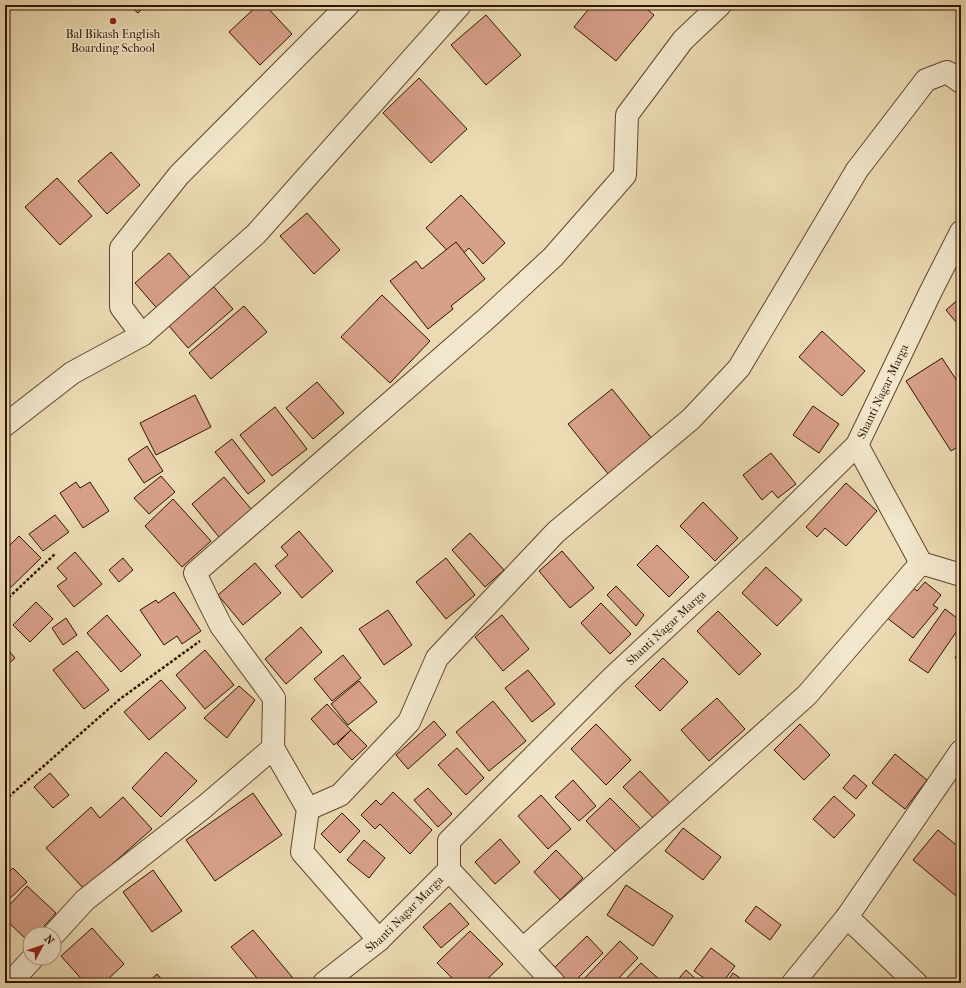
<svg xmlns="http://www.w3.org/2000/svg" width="966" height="988" viewBox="0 0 966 988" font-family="'IM FELL French Canon',serif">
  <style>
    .building { fill: #d7a089; stroke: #321300 }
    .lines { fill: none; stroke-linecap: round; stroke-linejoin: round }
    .minor-casing { stroke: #60452c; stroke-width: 24 }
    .path { stroke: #321300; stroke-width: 2.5; stroke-dasharray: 3 2; stroke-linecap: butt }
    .minor { stroke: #f2e7cd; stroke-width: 22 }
    .poi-dot { fill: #8f2418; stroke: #f2e7cd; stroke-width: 1.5 }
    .labels { text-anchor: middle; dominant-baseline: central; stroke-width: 3; stroke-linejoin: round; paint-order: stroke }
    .poi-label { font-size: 12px; fill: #321300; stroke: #f2e7cd }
    .street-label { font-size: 12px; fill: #321300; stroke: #f2e7cd }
  </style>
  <rect width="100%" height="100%" fill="#ebdab2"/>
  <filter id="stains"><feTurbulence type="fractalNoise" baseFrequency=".005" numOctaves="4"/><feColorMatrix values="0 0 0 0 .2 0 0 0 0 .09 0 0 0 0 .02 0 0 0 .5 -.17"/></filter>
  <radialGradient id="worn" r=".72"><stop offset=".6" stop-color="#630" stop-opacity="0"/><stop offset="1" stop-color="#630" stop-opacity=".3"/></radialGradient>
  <g class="building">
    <path d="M129,5H145L138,13Z"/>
    <path d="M258,5H265L292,34L260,65L229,32Z"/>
    <path d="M592,5H642L654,15L616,61L574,27Z"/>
    <path d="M486,15L521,55L486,85L451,45Z"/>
    <path d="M419,78L467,129L431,163L383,113Z"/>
    <path d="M111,152L140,185L107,214L78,181Z"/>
    <path d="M57,178L92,216L60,245L25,207Z"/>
    <path d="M461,195L505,243L483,264L469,248L456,260L426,228Z"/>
    <path d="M307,213L340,250L314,274L280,236Z"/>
    <path d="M456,242L485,279L451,306L453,309L428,329L390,281L416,261L422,269Z"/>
    <path d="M169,253L195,283L161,313L135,283Z"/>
    <path d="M213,286L233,309L188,348L169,326Z"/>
    <path d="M382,295L430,341L390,383L341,337Z"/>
    <path d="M961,297V328L946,310Z"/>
    <path d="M244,306L267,332L211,379L189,353Z"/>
    <path d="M822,331L865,371L842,396L799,357Z"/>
    <path d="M942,358L961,387V445L951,451L906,381Z"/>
    <path d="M317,382L344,413L313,439L286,408Z"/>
    <path d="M612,389L653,440L609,475L568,424Z"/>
    <path d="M195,395L211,427L156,455L140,423Z"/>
    <path d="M813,406L839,424L819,453L793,435Z"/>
    <path d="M275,407L307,449L272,476L240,435Z"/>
    <path d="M232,439L265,481L248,494L215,452Z"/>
    <path d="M147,446L163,471L144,483L128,459Z"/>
    <path d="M771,453L796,484L778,498L772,491L762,500L743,475Z"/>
    <path d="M161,476L175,492L149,514L134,498Z"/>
    <path d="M224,477L252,510L219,537L192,504Z"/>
    <path d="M76,482L80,488L90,482L109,511L83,528L60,493Z"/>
    <path d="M846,483L877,511L846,546L825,528L817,537L806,527Z"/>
    <path d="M173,499L211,541L182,567L145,526Z"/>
    <path d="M703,502L738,538L715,561L680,526Z"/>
    <path d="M55,515L69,532L43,551L29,534Z"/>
    <path d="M299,531L333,571L302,598L275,566L288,555L281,547Z"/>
    <path d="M470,533L504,570L485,587L452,550Z"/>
    <path d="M19,536L41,558L5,593V550Z"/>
    <path d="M657,545L689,577L669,597L637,565Z"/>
    <path d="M562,551L594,588L570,608L539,571Z"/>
    <path d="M75,552L102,584L74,607L57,586L67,579L57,568Z"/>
    <path d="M123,558L133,570L119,582L109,570Z"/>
    <path d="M446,558L475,595L446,619L416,582Z"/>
    <path d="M255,563L281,593L243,625L218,595Z"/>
    <path d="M766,567L802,600L777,626L742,593Z"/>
    <path d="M925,582L941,595L933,605L938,608L913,638L886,617L911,586L917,591Z"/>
    <path d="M616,586L644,615L636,626L607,595Z"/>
    <path d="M174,592L201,631L182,644L177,636L164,645L140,610L156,600L158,603Z"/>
    <path d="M36,602L53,619L30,642L13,625Z"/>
    <path d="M601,603L631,634L610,654L581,623Z"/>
    <path d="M945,609L961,621V625L928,673L909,660Z"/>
    <path d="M388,610L412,645L384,665L359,629Z"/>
    <path d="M718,611L761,654L739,675L697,631Z"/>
    <path d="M107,615L141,655L121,672L87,633Z"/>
    <path d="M502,615L529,649L503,671L475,637Z"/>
    <path d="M66,618L77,635L63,645L52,628Z"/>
    <path d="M301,627L322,652L286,684L265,659Z"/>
    <path d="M5,646L15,658L5,667Z"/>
    <path d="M961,647V661L955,658Z"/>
    <path d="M205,650L234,685L205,709L176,675Z"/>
    <path d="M77,651L109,690L84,709L53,670Z"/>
    <path d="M343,655L361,678L332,701L314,679Z"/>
    <path d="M663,658L688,682L660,711L635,686Z"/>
    <path d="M528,670L555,704L532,722L505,688Z"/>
    <path d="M161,680L186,708L149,740L124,712Z"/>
    <path d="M359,681L377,702L348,725L331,704Z"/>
    <path d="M239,686L255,700L227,738L204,718Z"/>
    <path d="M717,698L745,729L709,761L681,730Z"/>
    <path d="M493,701L526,741L489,771L456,732Z"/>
    <path d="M327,704L351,730L334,745L311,719Z"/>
    <path d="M434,721L446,735L408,769L396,755Z"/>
    <path d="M596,724L631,760L606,785L571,749Z"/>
    <path d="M800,724L830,755L804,780L774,750Z"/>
    <path d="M351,730L367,746L352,760L337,744Z"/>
    <path d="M457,748L484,778L466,795L438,765Z"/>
    <path d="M166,752L197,781L161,817L132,788Z"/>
    <path d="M895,754L927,780L905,809L872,783Z"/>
    <path d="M640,771L672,805L656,821L623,787Z"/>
    <path d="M50,773L69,795L53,808L34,787Z"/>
    <path d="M854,775L867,786L856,799L843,788Z"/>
    <path d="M573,780L596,806L579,821L555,797Z"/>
    <path d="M428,788L452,814L438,827L414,800Z"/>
    <path d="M393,792L432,830L410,854L380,824L375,829L361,815L376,800L381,805Z"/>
    <path d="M253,793L282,835L215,881L186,840Z"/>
    <path d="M541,795L571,829L548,849L518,816Z"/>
    <path d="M834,796L855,815L834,838L813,819Z"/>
    <path d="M123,797L152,829L84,889L46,848L91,807L100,818Z"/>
    <path d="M610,798L641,829L617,853L586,821Z"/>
    <path d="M342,813L360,831L340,853L321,834Z"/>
    <path d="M683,828L721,857L703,880L665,851Z"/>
    <path d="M938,830L961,849V900L913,860Z"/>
    <path d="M500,839L520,862L495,884L475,862Z"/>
    <path d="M364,840L385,858L369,878L347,860Z"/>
    <path d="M556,850L583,878L560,900L534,872Z"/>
    <path d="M13,868L27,882L5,903V876Z"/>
    <path d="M153,870L182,911L152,932L123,892Z"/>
    <path d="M626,885L673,916L653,946L607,915Z"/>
    <path d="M27,886L56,913L37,934H30V941L29,942L5,919V910Z"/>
    <path d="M450,903L469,924L441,948L423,927Z"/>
    <path d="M756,906L781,925L770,940L745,921Z"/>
    <path d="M92,928L124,964L104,983H85L61,956Z"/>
    <path d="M253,930L297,983H261L231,947Z"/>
    <path d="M470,931L503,964L483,983H457L437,963Z"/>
    <path d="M587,936L603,953L573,983H569L554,968Z"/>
    <path d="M620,941L638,958L614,983H580Z"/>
    <path d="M711,948L735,966L722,983H711L694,971Z"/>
    <path d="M641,963L660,980L657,983H622Z"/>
    <path d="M686,970L700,983H675Z"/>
    <path d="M733,973L747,983H726Z"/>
    <path d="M157,974L165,983H147Z"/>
  </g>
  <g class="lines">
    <defs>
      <g id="minor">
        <path d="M142,335L121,307V248L179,175L348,5"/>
        <path d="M5,425L72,373L142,335L256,234L460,5"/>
        <path d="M857,445L921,563L961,575"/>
        <path d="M273,748L308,809L302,852L379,940"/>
        <path d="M308,809L340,795L409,722L437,658L556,532L691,419L739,368L857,170L926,80L947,72L961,82"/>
        <path d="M449,870L554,983"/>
        <path d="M847,917L916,983"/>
        <path d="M54,934L85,900L204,807L273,748L274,698L221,626L209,602L195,573L486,319L553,257L625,175L627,115L683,40L720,5"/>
        <path d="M523,949L807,695L921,563"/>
        <path d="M10,983L33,958"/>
        <path id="s1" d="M324,983L379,940L449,870V841L613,677L759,541L857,445L930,293L961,232"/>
        <path d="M793,983L847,917L961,751"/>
      </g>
    </defs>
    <use href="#minor" class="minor-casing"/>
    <g class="path">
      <path d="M5,601L56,553"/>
      <path d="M5,800L120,699L200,641"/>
    </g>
    <use href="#minor" class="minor"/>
  </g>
  <circle class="poi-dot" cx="113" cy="21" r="4"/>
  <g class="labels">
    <g class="poi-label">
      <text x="113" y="34">Bal Bikash English<tspan x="113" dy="14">Boarding School</tspan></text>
    </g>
    <g class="street-label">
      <text stroke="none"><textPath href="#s1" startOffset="826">Shanti Nagar Marga</textPath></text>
      <text stroke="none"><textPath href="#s1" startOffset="502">Shanti Nagar Marga</textPath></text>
      <text stroke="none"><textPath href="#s1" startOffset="106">Shanti Nagar Marga</textPath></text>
    </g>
  </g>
  <rect width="966" height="988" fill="none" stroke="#ebdab2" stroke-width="20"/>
  <rect x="6" y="6" width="954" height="976" fill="none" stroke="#321300" stroke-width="2"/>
  <rect x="10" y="10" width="946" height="968" fill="none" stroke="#321300"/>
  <g transform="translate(42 946) rotate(49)"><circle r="19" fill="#f2e7cd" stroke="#a5927b"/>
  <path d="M0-3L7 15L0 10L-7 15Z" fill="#8f2418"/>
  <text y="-6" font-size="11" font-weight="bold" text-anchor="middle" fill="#321300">N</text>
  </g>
  <rect width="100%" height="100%" filter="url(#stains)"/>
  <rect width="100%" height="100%" fill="url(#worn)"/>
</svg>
